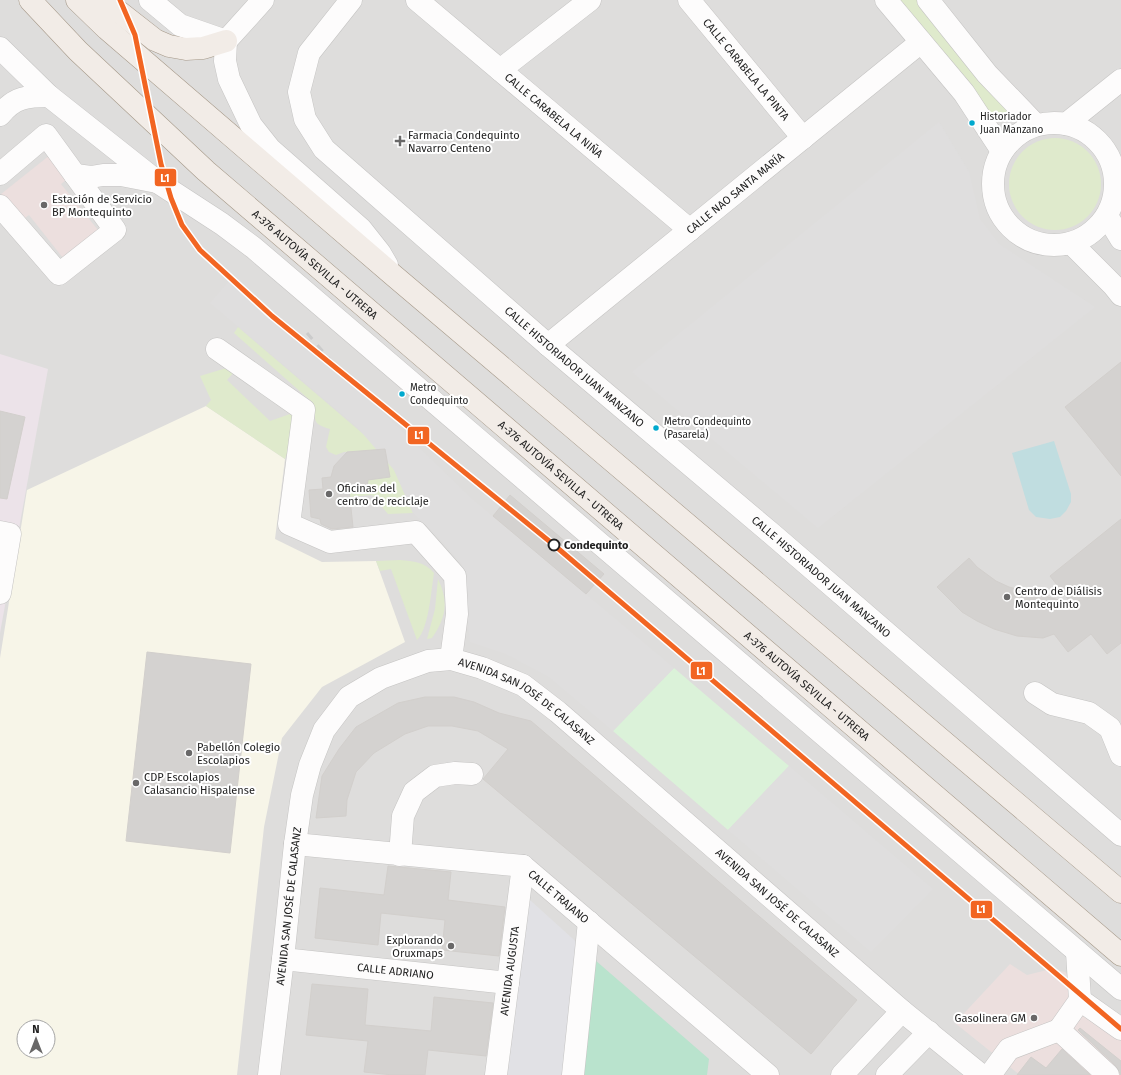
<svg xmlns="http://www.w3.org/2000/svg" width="1121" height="1075" viewBox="0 0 1121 1075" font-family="'Fira Sans',sans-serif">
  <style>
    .residential { fill: #dedddc; fill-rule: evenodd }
    .commercial { fill: #ecdfde }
    .industrial { fill: #ece3e9 }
    .education { fill: #f7f5e8; fill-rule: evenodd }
    .grass { fill: #dfeacc }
    .park { fill: #dbf2d9 }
    .pitch { fill: #b9e3cd }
    .parking { fill: #dfdede }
    .plaza { fill: #e1e1e5 }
    .water { fill: #c0dde0 }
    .building { fill: #d4d2d0; stroke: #d2cfcc }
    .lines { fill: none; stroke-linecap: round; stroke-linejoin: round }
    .minor-casing { stroke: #c5c4c3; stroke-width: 23 }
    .major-casing { stroke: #a59888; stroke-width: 23 }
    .minor { stroke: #fdfcfc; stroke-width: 22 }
    .major { stroke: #f2ece7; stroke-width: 22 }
    .rail { stroke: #cbcbcb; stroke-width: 3; stroke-dasharray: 8 8; stroke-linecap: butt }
    .metro-1-casing { stroke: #fff; stroke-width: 8 }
    .metro-1 { stroke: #f26522; stroke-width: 5 }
    .bus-dot { fill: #00a9ce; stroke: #fff; stroke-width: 1.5 }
    .poi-dot { fill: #696868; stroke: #fff; stroke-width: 1.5 }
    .stop-dot { fill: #fff; stroke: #212121; stroke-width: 2 }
    .labels { text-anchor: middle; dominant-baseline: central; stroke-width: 4; stroke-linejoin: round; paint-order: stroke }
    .bus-label { font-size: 10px; fill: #212121; stroke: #fff; text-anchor: start }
    .street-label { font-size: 11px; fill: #212121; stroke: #fff }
    .poi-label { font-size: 11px; fill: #212121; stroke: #fff; text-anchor: start }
    .stop-label { font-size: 11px; font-weight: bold; fill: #212121; stroke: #fff; text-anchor: start }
    .line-badge { stroke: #fff; stroke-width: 1.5 }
    .badge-label { font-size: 11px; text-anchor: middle; font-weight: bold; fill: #fff }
  </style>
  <rect width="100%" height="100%" fill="#efedeb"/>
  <path class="residential" d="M0,0H1121V1075H0ZM24,1027H48V1051H24Z"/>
  <g class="commercial">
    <path d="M55,151L74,174L61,184L98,230L63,258L29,215L22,220L1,194Z"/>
    <path d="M1010,964L1027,975L1051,969L1065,972L1091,997L1121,1029V1075H1020L955,1023Z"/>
  </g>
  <path class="industrial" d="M0,354L48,369L0,633Z"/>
  <path class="education" d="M206,406L285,459L275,539L322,562L376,561L405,642L322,687L282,738L264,827L237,1075H0V658L27,490ZM24,1027H48V1051H24Z"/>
  <g class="grass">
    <path d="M897,0H917L1008,111L996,121Z"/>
    <circle cx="1055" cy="184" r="46"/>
    <path d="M238,327L362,433L386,451L413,513L388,514L372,495L350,497L349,489L367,485L368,480L360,451L344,452L336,455L329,452L326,447L330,429C309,423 318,420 312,402L234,333Z"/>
    <path d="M233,366L236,370L227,380L270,421L290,414L296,418L298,426L285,459L206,406L211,400L200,376Z"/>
    <path d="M400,560C413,561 425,562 434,573C431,591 429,628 417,640L391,569L380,571L376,561Z"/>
    <path d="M438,579C449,602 446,618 432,638L427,639L435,609Z"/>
  </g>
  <path class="park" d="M674,668L789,766L728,830L613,731Z"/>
  <path class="pitch" d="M595,960L709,1059L707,1075H582Z"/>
  <g class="parking">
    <path d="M939,122L969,172L980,219L999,244L1095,307L818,528L632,372Z"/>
    <path d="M231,279L338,369L472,499L674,668L613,731L549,677L506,654L470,642L461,563L436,535L413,513L394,470L357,427L210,303Z"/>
    <path d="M789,766L933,889L871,952L728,830Z"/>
  </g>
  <path class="plaza" d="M520,891L593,957L579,1075H496Z"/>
  <path class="water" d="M1054,441L1071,494V502L1066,511L1060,517L1050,519L1036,517L1029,510L1012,453Z"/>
  <g class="building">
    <path d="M1121,362V476L1065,407Z"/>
    <path d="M0,411L25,417L7,499L0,498Z"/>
    <path d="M385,449L390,477L368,480L367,488L349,489L353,527L332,529L321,524L320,519L311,517L309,490L323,489L322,478L331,477L334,466L347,452Z"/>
    <path d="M510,495L604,574L586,594L493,516Z"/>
    <path d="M1121,519V643L1107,654L1091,634L1068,652L1054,634L1043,638L1017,636L994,629L977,621L962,612L937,587L969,558L977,567L996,581L1009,587L1071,603L1050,576Z"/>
    <path d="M147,652L251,664L230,853L126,841Z"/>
    <path d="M425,697H454L474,702L499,713L531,721L857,1000L811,1054L483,779L508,749L478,731L452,726H428L405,734L374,753L356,772L347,800L346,816L316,818L322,776L339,749L356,727L398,703Z"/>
    <path d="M388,866L451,872L448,900L505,907L499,956L442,950L445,920L381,913L378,945L315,938L320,888L384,895Z"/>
    <path d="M312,984L368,989L365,1025L431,1031L434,997L493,1003L486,1056L428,1050L425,1075H393L364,1072L368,1041L306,1035Z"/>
    <path d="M1080,1028L1121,1061V1075L1116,1066L1078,1030Z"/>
    <path d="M1062,1049L1090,1075H1017L1031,1057L1046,1068Z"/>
  </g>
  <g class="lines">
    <defs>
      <g id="minor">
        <path d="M150,0L180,25L226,41"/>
        <path id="s1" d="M351,0L309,53L299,92L305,119L324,149L548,345L772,534L1121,835"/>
        <path id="s2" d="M417,0L690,230"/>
        <path id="s3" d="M689,0L803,138"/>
        <path d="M886,0L964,93L1002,151"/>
        <path d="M928,0L987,74L1036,125"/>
        <path d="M226,41L225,61L229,79L251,125L270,149L361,229L380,253L387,265"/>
        <path d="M226,41L263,0"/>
        <path d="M0,48L49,96L159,183L222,224L254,248L1121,989"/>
        <path d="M500,70L590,0"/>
        <path d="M0,115C14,97 28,96 49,96"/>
        <circle cx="1054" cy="184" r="61"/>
        <path d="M1066,124L1121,80"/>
        <path d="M0,174L46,135L115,230L59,274L0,206"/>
        <path d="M75,175L91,177L103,175H121L157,182"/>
        <path d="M1107,216L1121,239"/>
        <path d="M1071,243L1113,285L1121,295"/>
        <path id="s4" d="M548,345L921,42"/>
        <path d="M217,349L304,410L289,524L330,542L416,532L455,576L457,614L451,659"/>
        <path d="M0,532L10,534L0,593"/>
        <path d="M1035,693L1052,704L1089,713L1110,728L1121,755"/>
        <path id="s5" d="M295,844L523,866L768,1075"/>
        <path d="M400,855L403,816L414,792L435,776L455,773L472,774"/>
        <path d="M1077,952L1080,1000L1059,1030L1108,1075"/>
        <path id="s6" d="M283,959L508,983"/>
        <path d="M1080,1000L1121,1029"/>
        <path id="s7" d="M269,1075L283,959L295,844L302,795L310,765L324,730L349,697L381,678L428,661L451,659L482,668L523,685L558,712L902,1011L981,1075"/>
        <path id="s8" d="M496,1075L523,866"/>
        <path d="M573,1075L589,922"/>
        <path d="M842,1075L902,1011"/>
        <path d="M887,1075L929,1032"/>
        <path d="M990,1075L1009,1049L1059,1030"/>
      </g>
      <g id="major">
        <path id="s9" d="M30,0L78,51L206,171L1121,955"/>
        <path d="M77,0L107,29L393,275L1121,892"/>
        <path d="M104,0L155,40L169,46L186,49L203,48L226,41"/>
      </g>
    </defs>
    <use href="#minor" class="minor-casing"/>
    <use href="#major" class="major-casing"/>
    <use href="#minor" class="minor"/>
    <use href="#major" class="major"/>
    <path class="rail" d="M307,333L338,369"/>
    <defs>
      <path id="metro-1" d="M120,0L135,35L161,164L171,198L182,225L200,250L272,316L554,545L1121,1029"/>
    </defs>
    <use href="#metro-1" class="metro-1-casing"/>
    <use href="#metro-1" class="metro-1"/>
  </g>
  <g class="bus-dot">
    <circle cx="972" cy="123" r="3.5"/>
    <circle cx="402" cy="394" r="3.5"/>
    <circle cx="656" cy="428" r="3.5"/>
  </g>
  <g class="poi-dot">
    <path d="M398 135h4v4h4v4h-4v4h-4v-4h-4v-4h4z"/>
    <circle cx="44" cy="205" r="4"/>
    <circle cx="329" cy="494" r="4"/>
    <circle cx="1007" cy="597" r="4"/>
    <circle cx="189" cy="753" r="4"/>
    <circle cx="136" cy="783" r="4"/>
    <circle cx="451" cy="946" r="4"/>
    <circle cx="1034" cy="1018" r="4"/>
  </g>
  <circle class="stop-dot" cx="554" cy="545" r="5.5"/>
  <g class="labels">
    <g class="bus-label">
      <text x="980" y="117">Historiador<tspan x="980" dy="13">Juan Manzano</tspan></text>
      <text x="410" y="388">Metro<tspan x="410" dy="13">Condequinto</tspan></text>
      <text x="664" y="422">Metro Condequinto<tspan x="664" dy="13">(Pasarela)</tspan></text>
    </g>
    <g class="street-label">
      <text stroke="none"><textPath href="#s3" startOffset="90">CALLE CARABELA LA PINTA</textPath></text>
      <text stroke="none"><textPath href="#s2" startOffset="179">CALLE CARABELA LA NIÑA</textPath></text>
      <text stroke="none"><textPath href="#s4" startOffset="241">CALLE NAO SANTA MARÍA</textPath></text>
      <text stroke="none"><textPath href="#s9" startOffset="389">A-376 AUTOVÍA SEVILLA - UTRERA</textPath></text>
      <text stroke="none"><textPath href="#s1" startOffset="503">CALLE HISTORIADOR JUAN MANZANO</textPath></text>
      <text stroke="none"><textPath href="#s9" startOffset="713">A-376 AUTOVÍA SEVILLA - UTRERA</textPath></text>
      <text stroke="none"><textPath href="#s1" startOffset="827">CALLE HISTORIADOR JUAN MANZANO</textPath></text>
      <text stroke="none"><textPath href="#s9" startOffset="1037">A-376 AUTOVÍA SEVILLA - UTRERA</textPath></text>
      <text stroke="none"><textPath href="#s7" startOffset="590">AVENIDA SAN JOSÉ DE CALASANZ</textPath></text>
      <text stroke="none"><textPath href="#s5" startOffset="276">CALLE TRAJANO</textPath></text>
      <text stroke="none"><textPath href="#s7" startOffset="914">AVENIDA SAN JOSÉ DE CALASANZ</textPath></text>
      <text stroke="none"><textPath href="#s7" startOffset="170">AVENIDA SAN JOSÉ DE CALASANZ</textPath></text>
      <text stroke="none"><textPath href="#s8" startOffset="105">AVENIDA AUGUSTA</textPath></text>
      <text stroke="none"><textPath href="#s6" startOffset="113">CALLE ADRIANO</textPath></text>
    </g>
    <g class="poi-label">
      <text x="408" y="135">Farmacia Condequinto<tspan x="408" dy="13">Navarro Centeno</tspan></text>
      <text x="52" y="199">Estación de Servicio<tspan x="52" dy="13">BP Montequinto</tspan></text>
      <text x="337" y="488">Oficinas del<tspan x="337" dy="13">centro de reciclaje</tspan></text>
      <text x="1015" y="591">Centro de Diálisis<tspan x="1015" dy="13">Montequinto</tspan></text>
      <text x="197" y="747">Pabellón Colegio<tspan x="197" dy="13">Escolapios</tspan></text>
      <text x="144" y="777">CDP Escolapios<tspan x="144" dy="13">Calasancio Hispalense</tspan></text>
      <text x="443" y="940" text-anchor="end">Explorando<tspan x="443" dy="13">Oruxmaps</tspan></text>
      <text x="1026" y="1018" text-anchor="end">Gasolinera GM</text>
    </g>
    <g class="stop-label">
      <text x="564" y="545">Condequinto</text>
    </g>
  </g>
  <g class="line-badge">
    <rect x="154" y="168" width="23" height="19" rx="4" fill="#f26522"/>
    <rect x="407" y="426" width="23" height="19" rx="4" fill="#f26522"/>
    <rect x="690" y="661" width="23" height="19" rx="4" fill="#f26522"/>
    <rect x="970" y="900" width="23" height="19" rx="4" fill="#f26522"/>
  </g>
  <g class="badge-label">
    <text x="165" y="182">L1</text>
    <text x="419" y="439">L1</text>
    <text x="701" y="675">L1</text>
    <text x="981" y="913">L1</text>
  </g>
  <g transform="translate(36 1039)"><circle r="19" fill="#ffffff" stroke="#a6a6a6"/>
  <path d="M0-3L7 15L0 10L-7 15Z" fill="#696868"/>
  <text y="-6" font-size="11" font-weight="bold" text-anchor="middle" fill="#212121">N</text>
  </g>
</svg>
